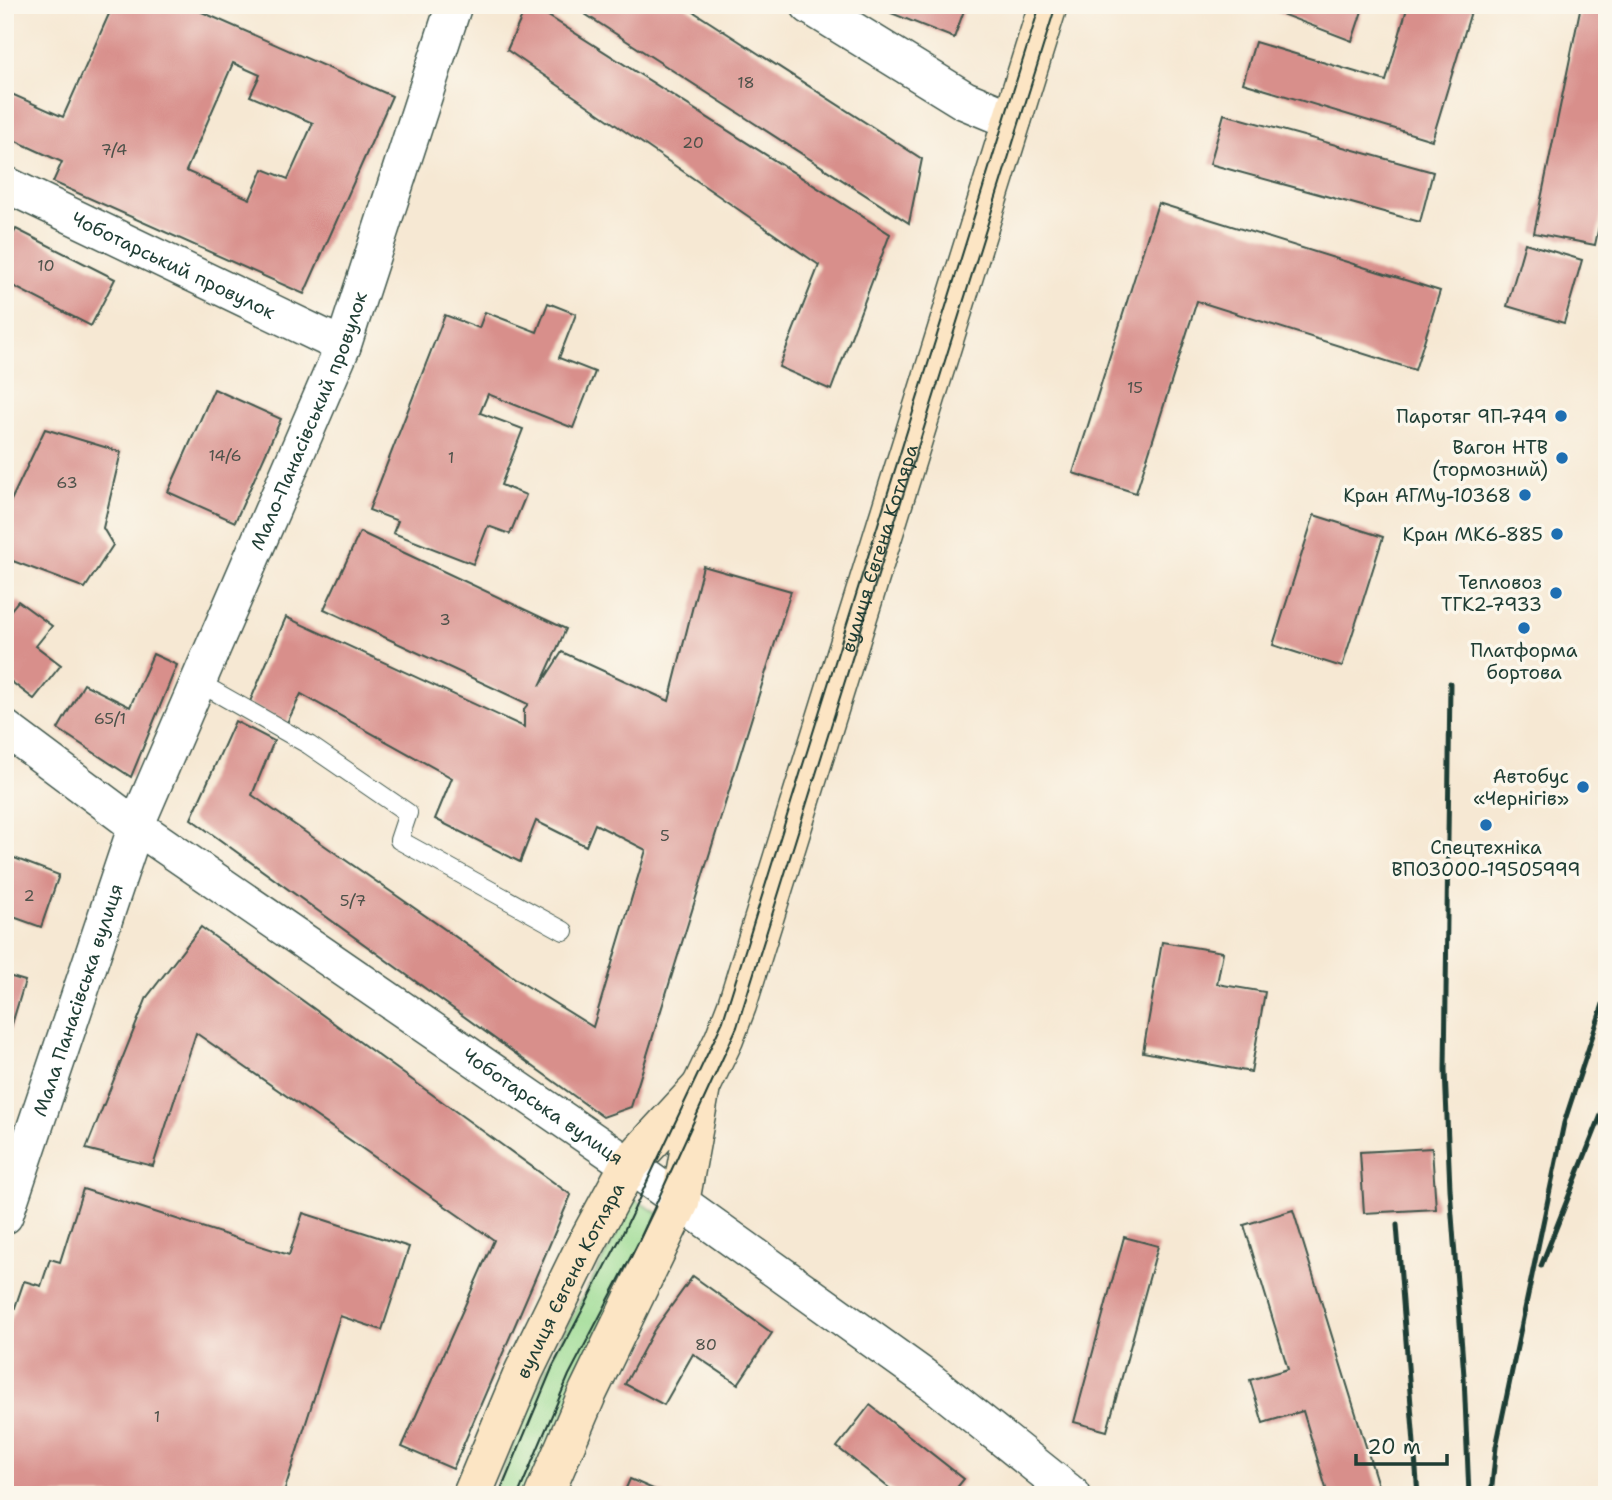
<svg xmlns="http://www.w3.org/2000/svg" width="1612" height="1500" viewBox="0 0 1612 1500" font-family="'Shantell Sans',sans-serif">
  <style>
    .green { fill: #99da90; stroke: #5c8c62; stroke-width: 2 }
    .building { fill: #d88f8b; fill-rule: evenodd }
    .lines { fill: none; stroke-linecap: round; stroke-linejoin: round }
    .service-casing { stroke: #3f574c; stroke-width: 20 }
    .minor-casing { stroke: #3f574c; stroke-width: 38 }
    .tertiary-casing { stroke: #3f574c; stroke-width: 41 }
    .secondary-casing { stroke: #3f574c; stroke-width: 41 }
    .service { stroke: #fff; stroke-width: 18 }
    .minor { stroke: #fff; stroke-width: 35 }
    .tertiary { stroke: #fff; stroke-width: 38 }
    .secondary { stroke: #fce5c4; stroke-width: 38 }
    .tram { stroke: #1f3d34; stroke-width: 2 }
    .rail { stroke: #1f3d34; stroke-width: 5 }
    .poi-dot { fill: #1f6fb2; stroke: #fbf7ec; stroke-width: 2.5 }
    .labels { text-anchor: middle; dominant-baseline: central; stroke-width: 7; stroke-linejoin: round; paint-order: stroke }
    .number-label { font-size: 16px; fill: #4d524a }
    .street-label { font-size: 19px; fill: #1f3d34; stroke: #fbf7ec }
    .poi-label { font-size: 19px; fill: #1f3d34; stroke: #fbf7ec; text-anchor: end }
  </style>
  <rect width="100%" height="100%" fill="#fbf7ec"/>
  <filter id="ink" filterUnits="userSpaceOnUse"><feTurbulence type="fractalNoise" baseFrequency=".0143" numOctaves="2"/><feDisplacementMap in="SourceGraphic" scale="14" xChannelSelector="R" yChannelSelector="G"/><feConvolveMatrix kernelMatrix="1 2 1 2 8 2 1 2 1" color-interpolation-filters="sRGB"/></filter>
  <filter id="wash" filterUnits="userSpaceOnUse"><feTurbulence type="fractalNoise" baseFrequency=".00686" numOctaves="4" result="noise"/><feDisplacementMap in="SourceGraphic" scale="28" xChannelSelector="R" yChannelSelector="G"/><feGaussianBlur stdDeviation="1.57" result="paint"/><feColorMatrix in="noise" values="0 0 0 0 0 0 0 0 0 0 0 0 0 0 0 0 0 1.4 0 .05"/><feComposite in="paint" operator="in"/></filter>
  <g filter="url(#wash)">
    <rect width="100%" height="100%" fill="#f6e8d3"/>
    <path class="green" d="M632,1198L659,1214L526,1495H492L552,1355L616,1235Z"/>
    <g id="blocks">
      <g class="building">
        <path d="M113,5H186L392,96L304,294L53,182L62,162L5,136V91L63,117ZM233,63L260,75L250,96L313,123L288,179L263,169L250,199L186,171Z"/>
        <path d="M527,5H531L890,234L831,390L779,367L819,265L507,50Z"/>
        <path d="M571,5H683L922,159L909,223Z"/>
        <path d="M894,5H966L954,38L891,13Z"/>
        <path d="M1258,5H1364L1352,41Z"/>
        <path d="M1408,5H1473L1432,140L1243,83L1255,42L1386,81Z"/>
        <path d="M1581,5H1607V189L1595,245L1534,233Z"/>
        <path d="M1224,114L1433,172L1420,222L1210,164Z"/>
        <path d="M1158,203L1440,291L1415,370L1197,301L1136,493L1073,473Z"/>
        <path d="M16,229L115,279L91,326L5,282V250Z"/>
        <path d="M1525,243L1582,260L1564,323L1507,306Z"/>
        <path d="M548,303L576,314L559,358L595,372L573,428L488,394L480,413L523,429L501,485L526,495L510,534L488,526L473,564L393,533L398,521L369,510L445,315L479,328L485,312L537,332Z"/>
        <path d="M214,389L281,419L235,522L168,492Z"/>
        <path d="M45,429L121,452L103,528L113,545L85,588L13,561L5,578V513Z"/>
        <path d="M1314,515L1383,537L1342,667L1273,645Z"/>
        <path d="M360,532L566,629L540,686L562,652L669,701L703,566L791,591L631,1107L603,1117L191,819L235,721L274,741L252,795L519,981L593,1027L646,850L595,824L586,846L536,821L520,862L435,819L452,778L301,694L287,723L249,704L286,617L524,727V709L528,704L324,609Z"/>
        <path d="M18,601L52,626L36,646L61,665L34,699L5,677V617Z"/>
        <path d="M153,654L177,665L131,777L58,729L84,684L130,707Z"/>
        <path d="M9,856L59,875L41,927L5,914V866Z"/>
        <path d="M201,927L571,1195L453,1469L402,1447L494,1240L196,1033L153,1166L86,1149L147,997Z"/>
        <path d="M1162,942L1223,952L1217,984L1265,992L1251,1072L1143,1052Z"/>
        <path d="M5,975L25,981L9,1034L5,1032Z"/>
        <path d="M1432,1148L1436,1209L1364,1213L1360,1152Z"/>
        <path d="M83,1189L289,1255L303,1213L409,1247L382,1330L340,1316L283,1495H5V1337L24,1281L41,1286L50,1259L60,1262Z"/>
        <path d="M1293,1210L1381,1495H1328L1303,1411L1263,1423L1250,1380L1288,1369L1244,1225Z"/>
        <path d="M1124,1237L1158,1246L1107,1431L1074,1422Z"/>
        <path d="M693,1276L772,1333L738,1384L693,1354L664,1405L625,1384L654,1330Z"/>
        <path d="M870,1405L964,1479L951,1495H898L837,1447Z"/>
        <path d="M630,1479L667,1495H623Z"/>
      </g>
    </g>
  </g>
  <g filter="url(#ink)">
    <use href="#blocks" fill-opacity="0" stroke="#3f574c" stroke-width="2"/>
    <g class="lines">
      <defs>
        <path id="service" d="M198,682L309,745L408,813L399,840L564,931"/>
        <g id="minor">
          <path id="s1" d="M5,184L343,346"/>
          <path id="s2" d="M5,728L136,826L629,1165L933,1383L1073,1495"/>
          <path id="s3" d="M5,1216L136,826L343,346L454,5"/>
        </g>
        <path id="tertiary" d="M810,5L964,100L1012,120"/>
        <g id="secondary">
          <path id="s4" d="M472,1495L524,1371L583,1250L629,1165L701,1087"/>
          <path id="s5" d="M544,1495L588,1392L680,1202L701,1087L724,1039L737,1005L1048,5"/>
        </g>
      </defs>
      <use href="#service" class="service-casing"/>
      <use href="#minor" class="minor-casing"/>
      <use href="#tertiary" class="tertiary-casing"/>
      <use href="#secondary" class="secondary-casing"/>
      <use href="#service" class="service"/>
      <use href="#minor" class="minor"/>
      <use href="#tertiary" class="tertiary"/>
      <use href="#secondary" class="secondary"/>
      <g class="tram">
        <path d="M499,1495L553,1366L621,1237L723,1021L1040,5"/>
        <path d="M518,1495L569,1375L638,1243L737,1027L1056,5"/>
      </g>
      <g class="rail">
        <path d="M1450,683L1445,1070L1450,1189L1464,1376L1469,1495"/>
        <path d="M1397,1225L1418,1495"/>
        <path d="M1541,1266L1607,1100"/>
        <path d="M1491,1495L1496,1447L1564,1123L1607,992"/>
      </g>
    </g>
  </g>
  <g class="poi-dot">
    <circle cx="1561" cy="416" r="7"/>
    <circle cx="1562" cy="458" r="7"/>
    <circle cx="1525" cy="495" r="7"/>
    <circle cx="1557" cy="534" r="7"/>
    <circle cx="1556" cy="593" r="7"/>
    <circle cx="1524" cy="628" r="7"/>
    <circle cx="1583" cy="787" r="7"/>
    <circle cx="1486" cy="825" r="7"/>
  </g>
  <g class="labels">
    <g class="number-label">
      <text x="746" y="82">18</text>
      <text x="693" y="142">20</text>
      <text x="114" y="149">7/4</text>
      <text x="46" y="265">10</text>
      <text x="1135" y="387">15</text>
      <text x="225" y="455">14/6</text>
      <text x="451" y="457">1</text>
      <text x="67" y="482">63</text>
      <text x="445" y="619">3</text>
      <text x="110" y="718">65/1</text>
      <text x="665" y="835">5</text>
      <text x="29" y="895">2</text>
      <text x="353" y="900">5/7</text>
      <text x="706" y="1344">80</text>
      <text x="157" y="1416">1</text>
    </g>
    <g class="street-label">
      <text stroke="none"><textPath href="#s1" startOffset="187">Чоботарський провулок</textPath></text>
      <text stroke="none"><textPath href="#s3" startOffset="852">Мало-Панасівський провулок</textPath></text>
      <text stroke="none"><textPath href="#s5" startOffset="1008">вулиця Євгена Котляра</textPath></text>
      <text stroke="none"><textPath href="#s3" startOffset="228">Мала Панасівська вулиця</textPath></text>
      <text stroke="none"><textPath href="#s2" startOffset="658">Чоботарська вулиця</textPath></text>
      <text stroke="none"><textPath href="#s4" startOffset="236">вулиця Євгена Котляра</textPath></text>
    </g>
    <g class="poi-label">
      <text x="1547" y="416">Паротяг 9П-749</text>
      <text x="1548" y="447">Вагон НТВ<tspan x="1548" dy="22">(тормозний)</tspan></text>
      <text x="1511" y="495">Кран АГМу-10368</text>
      <text x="1543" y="534">Кран МК6-885</text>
      <text x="1542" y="582">Тепловоз<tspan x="1542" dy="22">ТГК2-7933</tspan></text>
      <text x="1524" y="650" text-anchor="middle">Платформа<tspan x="1524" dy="22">бортова</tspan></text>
      <text x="1569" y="776">Автобус<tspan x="1569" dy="22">«Чернігів»</tspan></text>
      <text x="1486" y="847" text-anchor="middle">Спецтехніка<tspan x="1486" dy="22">ВПО3000-19505999</tspan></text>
    </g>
  </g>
  <rect width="1612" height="1500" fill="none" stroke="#fbf7ec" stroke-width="28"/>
  <path d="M1356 1454v10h91v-10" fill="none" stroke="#1f3d34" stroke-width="3.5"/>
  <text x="1367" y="1454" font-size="21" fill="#1f3d34" stroke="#fbf7ec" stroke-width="5" paint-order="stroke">20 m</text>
</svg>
